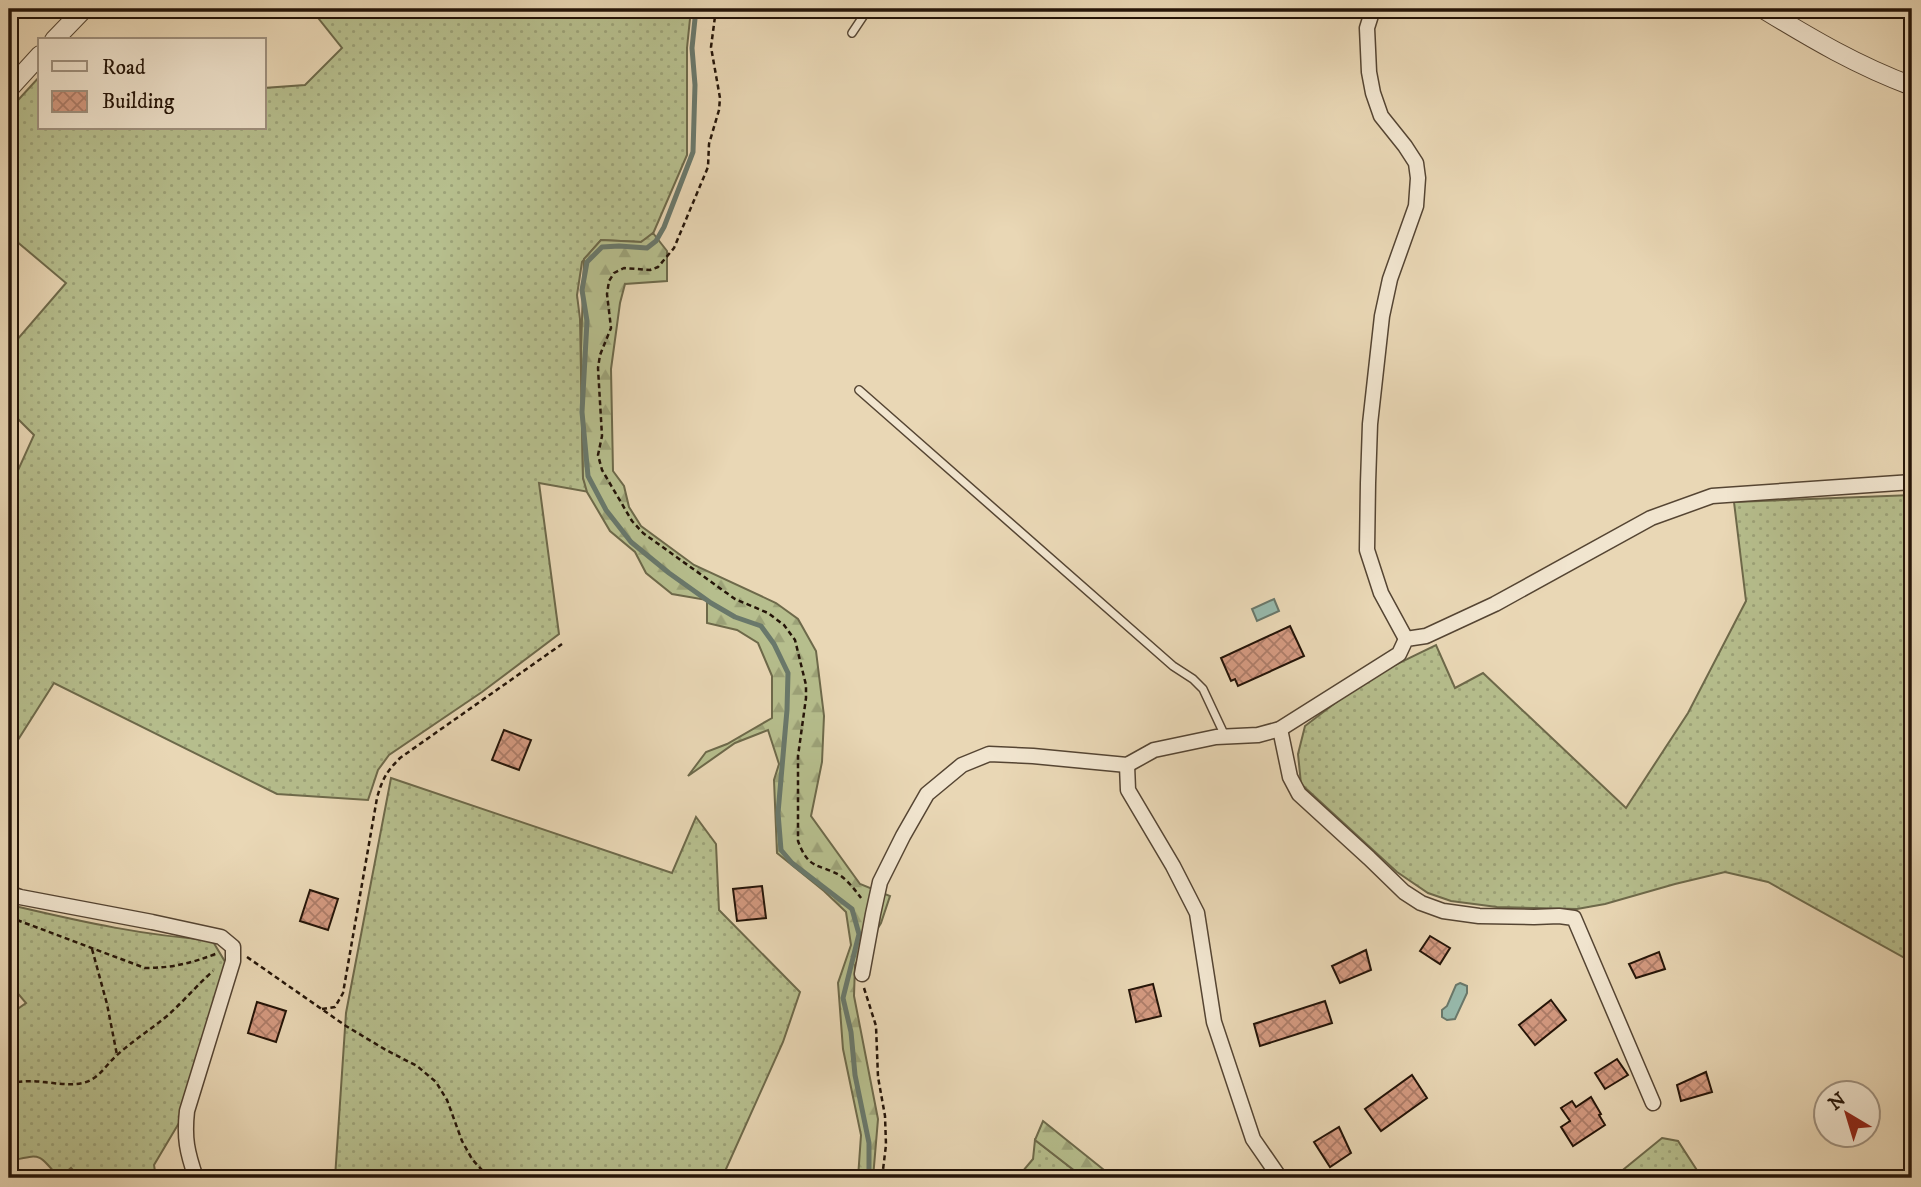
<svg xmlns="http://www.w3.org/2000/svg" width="1921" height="1187" viewBox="0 0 1921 1187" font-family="'IM FELL DW Pica',serif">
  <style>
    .grass { fill: url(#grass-dots); stroke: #6d694a; stroke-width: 2 }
    .forest { fill: url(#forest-firs); stroke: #6d694a; stroke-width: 2 }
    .water { fill: #97baad; stroke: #69786b; stroke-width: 2 }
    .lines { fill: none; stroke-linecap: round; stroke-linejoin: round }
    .stream { stroke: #69786b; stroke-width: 5 }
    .building { fill: url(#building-cross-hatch); stroke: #241408; stroke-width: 2 }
    .service-casing { stroke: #554533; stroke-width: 10 }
    .minor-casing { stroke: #554533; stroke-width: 17 }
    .tertiary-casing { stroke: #554533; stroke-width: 20 }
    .path { stroke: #241408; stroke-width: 2.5; stroke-dasharray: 5 3.5; stroke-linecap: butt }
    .service { stroke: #f1e5cf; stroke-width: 7 }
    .minor { stroke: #f1e5cf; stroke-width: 14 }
    .tertiary { stroke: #f1e5cf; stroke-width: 18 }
  </style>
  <defs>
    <pattern id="grass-dots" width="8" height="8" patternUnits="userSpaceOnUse" patternTransform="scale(1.75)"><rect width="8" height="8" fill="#b6be8d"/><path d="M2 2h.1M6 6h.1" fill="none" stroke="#9ca278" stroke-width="1.8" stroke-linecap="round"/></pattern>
    <pattern id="forest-firs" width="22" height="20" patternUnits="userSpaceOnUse" patternTransform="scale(1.75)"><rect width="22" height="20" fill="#b6be8d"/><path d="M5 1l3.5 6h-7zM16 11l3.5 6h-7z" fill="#9ca278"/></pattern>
    <pattern id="building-cross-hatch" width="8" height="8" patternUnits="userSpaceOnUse" patternTransform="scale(1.75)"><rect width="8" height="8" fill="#d49a81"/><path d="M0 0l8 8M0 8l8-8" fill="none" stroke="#ac7c68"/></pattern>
  </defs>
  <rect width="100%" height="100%" fill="#e9d7b5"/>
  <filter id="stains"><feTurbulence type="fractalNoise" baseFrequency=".00286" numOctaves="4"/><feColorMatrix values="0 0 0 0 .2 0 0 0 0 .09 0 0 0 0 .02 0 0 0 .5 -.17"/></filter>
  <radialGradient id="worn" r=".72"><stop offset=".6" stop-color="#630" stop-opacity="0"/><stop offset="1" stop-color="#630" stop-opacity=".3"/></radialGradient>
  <g class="grass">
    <path d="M311,9H691L687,48V155L652,236L641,242L601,240L582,262L577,295L580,319L583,478L589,492L539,483L559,634L482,692L389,755L378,770L368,800L277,794L54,683L9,754V476L15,477L34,435L9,410V349L66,283L9,235V110L40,76V128H264V88L305,85L342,48Z"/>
    <path d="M1912,495V962L1768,882L1725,872L1675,884L1605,904L1577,909L1497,907L1451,901L1428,893L1397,872L1301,784L1298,754L1305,726L1368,678L1436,645L1455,688L1483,673L1626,808L1688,713L1746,601L1734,502Z"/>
    <path d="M391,778L672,873L696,817L716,844L719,910L800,992L783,1042L722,1178H335L346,1013Z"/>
    <path d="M9,902L19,907C83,922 146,936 212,940L227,965L207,1033L186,1091L179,1123L154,1165L156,1178H80L71,1168L59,1178C37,1151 40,1155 9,1161V1015L26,1003L9,983Z"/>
    <path d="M1662,1138L1678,1141L1702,1178H1613Z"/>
    <path d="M1035,1140L1084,1178H1017L1033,1159Z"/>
  </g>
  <g class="forest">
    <path d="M653,233L667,251V281L625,284L620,303L611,369L613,471L624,486L629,507L641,526L694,565L776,603L798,619L816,651L824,716L822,762L811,816L860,884L890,896L881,923L855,965L854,996L878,1119L873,1178H858L861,1135L843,1049L838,983L851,945L846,912L824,891L777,853L774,780L779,764L768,730L735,743L688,776L706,752L727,744L772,718V676L758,643L737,630L707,623V600L672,594L646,573L635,552L610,531L587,492L583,478L581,349L584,259L601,240L641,242Z"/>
    <path d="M1043,1121L1114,1178H1084L1035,1140Z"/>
  </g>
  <g class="water">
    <path d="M1274,599L1279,611L1257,621L1252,609Z"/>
    <path d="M1460,983L1467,986V993L1455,1019L1447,1020L1442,1017V1010L1447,1006L1456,985Z"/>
  </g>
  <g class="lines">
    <path class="stream" d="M696,9L692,48L695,85L693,152L664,227L656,241L647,248L619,246L602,247L587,262L582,290L587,321L582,412L588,476L606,510L631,542L669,573L711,603L735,617L761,626L774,644L788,673L787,710L778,813L781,850L792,863L852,909L859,934L843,998L851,1032L855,1075L869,1143V1178"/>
  </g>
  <g class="building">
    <path d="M1290,626L1304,656L1238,686L1235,679L1231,681L1221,658Z"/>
    <path d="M504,730L531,740L519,770L492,760Z"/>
    <path d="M762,886L766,918L737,921L733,889Z"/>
    <path d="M310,890L338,899L328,930L300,921Z"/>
    <path d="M1430,936L1450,948L1440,964L1420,951Z"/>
    <path d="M1366,950L1371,970L1340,983L1332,966Z"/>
    <path d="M1659,952L1665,969L1636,978L1629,964Z"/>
    <path d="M1153,984L1161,1016L1136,1022L1129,990Z"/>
    <path d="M1551,1000L1566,1020L1535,1045L1519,1025Z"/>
    <path d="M1325,1001L1332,1023L1260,1046L1254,1024Z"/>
    <path d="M257,1002L286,1011L276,1042L248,1033Z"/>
    <path d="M1617,1059L1628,1075L1605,1089L1595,1073Z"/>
    <path d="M1706,1072L1712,1092L1681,1101L1677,1085Z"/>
    <path d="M1412,1075L1427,1098L1381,1131L1365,1109Z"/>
    <path d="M1591,1097L1601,1114L1599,1115L1605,1125L1573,1146L1561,1127L1570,1121L1561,1108L1572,1101L1576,1107Z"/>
    <path d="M1339,1127L1351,1153L1330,1167L1314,1142Z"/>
  </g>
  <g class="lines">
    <defs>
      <g id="service">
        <path d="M852,33L868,9"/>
        <path d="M859,390L1173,666L1193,679L1203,689L1225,736"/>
      </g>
      <g id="minor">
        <path d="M1373,9L1367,28L1369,72L1373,93L1381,116L1405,146L1416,163L1418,178L1416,206L1390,279L1382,316L1370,424L1368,483L1367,550L1381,593L1406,639"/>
        <path d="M1280,729L1290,777L1299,794L1369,858L1404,892L1421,903L1443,911L1479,916L1534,917L1559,916L1574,918L1653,1103"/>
        <path d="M1127,765L1128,790L1173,866L1197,913L1214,1022L1253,1139L1280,1178"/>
        <path d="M9,893L20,897L152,922L221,937L233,947V961L187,1111C184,1138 187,1152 196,1178"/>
        <path d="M862,974L873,914L880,882L903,836L927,794L962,765L989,754L1033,756L1127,765L1154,750L1216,737L1258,735L1280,729L1399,654L1406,639L1426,636L1495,604L1651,518L1712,496L1912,482"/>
      </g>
      <g id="tertiary">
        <path d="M1763,9C1812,39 1858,66 1912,86"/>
        <path d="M54,40L84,9"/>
        <path d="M9,89L40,55"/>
      </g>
    </defs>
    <use href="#service" class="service-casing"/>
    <use href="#minor" class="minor-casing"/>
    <use href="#tertiary" class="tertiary-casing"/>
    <g class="path">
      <path d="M716,9L711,47L720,98L719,110L709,144L708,167L674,248L658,267L650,270L624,268L614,273L609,281L607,294L611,328L600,355L598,368L602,436L598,455L602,470L632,521L643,533L735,599L768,613L784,625L795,640L806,685V698L798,756V841C809,871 819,863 841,876C849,882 855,890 861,898"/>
      <path d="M9,917L145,968C173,968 192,963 218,953"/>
      <path d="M92,949L107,1004L117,1055"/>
      <path d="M247,957L346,1026L386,1050L417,1066L436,1082L447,1100L462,1141L472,1159L489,1178"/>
      <path d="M864,988L876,1026L878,1077L885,1116L886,1145L882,1178"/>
      <path d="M322,1009L335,1007L343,993L377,798C382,780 386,772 400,758L562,644"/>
      <path d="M9,1084C36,1076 59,1088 83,1083C99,1079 105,1066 116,1056C131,1042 150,1030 167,1016C183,1002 197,985 213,971"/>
    </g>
    <use href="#service" class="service"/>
    <use href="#minor" class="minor"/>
    <use href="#tertiary" class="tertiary"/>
  </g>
  <rect width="1921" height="1187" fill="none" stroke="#e9d7b5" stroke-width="35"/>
  <rect x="10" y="10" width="1900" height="1166" fill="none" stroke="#241408" stroke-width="3.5"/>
  <rect x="18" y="18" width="1886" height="1152" fill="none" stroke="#241408" stroke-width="2"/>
  <rect x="38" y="38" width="228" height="91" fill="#f1e5cf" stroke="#9f917f" stroke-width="2"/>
  <rect x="52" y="61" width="35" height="10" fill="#f1e5cf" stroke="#9f917f" stroke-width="2"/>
  <text x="102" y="74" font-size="21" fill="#241408">Road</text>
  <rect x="52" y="91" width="35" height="21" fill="url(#building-cross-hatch)" stroke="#9f917f" stroke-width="2"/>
  <text x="102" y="108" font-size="21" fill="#241408">Building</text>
  <g transform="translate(1847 1114) rotate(322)"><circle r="33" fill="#f1e5cf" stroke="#9f917f" stroke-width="2"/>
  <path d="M0-5L12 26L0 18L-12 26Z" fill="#8f2418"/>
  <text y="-10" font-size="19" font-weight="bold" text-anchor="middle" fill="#241408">N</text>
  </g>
  <rect width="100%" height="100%" filter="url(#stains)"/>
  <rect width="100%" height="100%" fill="url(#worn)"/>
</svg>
